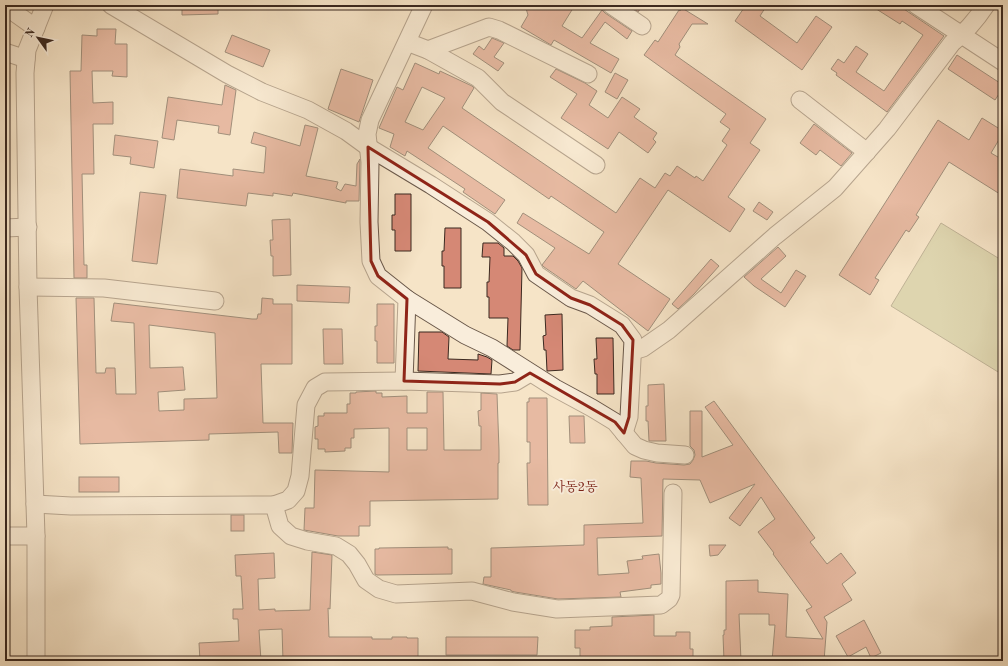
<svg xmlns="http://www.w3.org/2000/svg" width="1008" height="666" viewBox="0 0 1008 666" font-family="'Old Standard TT','Noto Serif KR',serif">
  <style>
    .green { fill: #c0c393; stroke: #7e765a }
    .building { fill: #d58875; stroke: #3b2920; fill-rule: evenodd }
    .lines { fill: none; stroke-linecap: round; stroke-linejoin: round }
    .minor-casing { stroke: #6a584a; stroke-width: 19 }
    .minor { stroke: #f9eddb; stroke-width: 17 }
    .marked { fill: none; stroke: #8f2418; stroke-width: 3; stroke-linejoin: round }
    .labels { text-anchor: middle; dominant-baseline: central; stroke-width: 4; stroke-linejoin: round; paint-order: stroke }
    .quarter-label { font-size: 13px; fill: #7a1f14; stroke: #f9eddb }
  </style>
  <rect width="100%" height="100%" fill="#f6e4c7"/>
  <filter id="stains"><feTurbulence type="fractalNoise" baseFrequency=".005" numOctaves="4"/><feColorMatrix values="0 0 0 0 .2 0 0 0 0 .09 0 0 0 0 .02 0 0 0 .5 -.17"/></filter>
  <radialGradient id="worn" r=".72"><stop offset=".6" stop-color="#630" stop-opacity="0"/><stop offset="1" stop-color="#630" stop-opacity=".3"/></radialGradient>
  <path class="green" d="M941,223L1003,261V375L891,306Z"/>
  <g class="building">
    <path d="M182,5H218V14L182,15Z"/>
    <path d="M525,5H575L562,26L582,38L602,10L605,13L632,31L627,39L605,22L590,43L619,59L611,73L554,40L551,45L521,27L528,15Z"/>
    <path d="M629,5H643L638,12Z"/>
    <path d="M746,5H767L760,16L797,43L816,16L832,27L802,70L735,21Z"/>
    <path d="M870,5H898L944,36L887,112L836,75L837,73L831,69L838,59L844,63L856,46L868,54L856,72L884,91L923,35L902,21L900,24Z"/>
    <path d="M682,8L708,24H692L679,44L680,47L675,55L766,119L750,143L760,150L728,197L745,209L730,232L668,190L618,264L670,299L648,331L583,281L576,289L544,267L542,265L555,248L517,223L523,213L589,254L604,232L551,196L549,199L443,126L428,148L505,200L495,214L463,192L465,189L407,151L405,156L390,147L394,134L379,128L397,87L403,90L415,63L439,74L440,71L472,86L474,88L462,108L616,213L640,178L655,188L665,173L670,176L677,166L695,178L696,176L703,181L727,145L722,141L730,129L720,122L726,114L644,55L655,40L658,42L679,10L680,11ZM422,87L445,98L423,130L405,122Z"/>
    <path d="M97,29H116L115,44H127V77L112,76L113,71H92L93,103L113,102V124H93L94,174H82L84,265H87V278H74L70,71H81L82,35L97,36Z"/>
    <path d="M232,35L270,50L263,67L225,52Z"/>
    <path d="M492,38L504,43L494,57L504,63L498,71L473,54L479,46L484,50Z"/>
    <path d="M957,55L1003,85V88L995,100L948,69Z"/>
    <path d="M341,69L373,80L359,122L328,109Z"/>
    <path d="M556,69L585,83L597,91L589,105L608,118L622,97L640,109L634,117L657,133L653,139L656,142L648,153L619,132L608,149L561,118L577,94L550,77Z"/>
    <path d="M615,73L628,80L617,99L605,92Z"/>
    <path d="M225,85L236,90L230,135L218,133L219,126L177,120L174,140L162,138L168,97L222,105Z"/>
    <path d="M982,118L1003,131V133L991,153L1003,160V196L949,162L916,215L919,217L909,232L906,230L875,278L879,280L870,295L839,275L938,120L969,140Z"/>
    <path d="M814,124L852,153L841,166L820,150L816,155L800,143Z"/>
    <path d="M305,125L318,128L306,176L338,182L336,188L341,191L345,184L356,186L357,164L360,159L359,201H346V203L293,193L292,196L273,193V196L248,193L246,206L177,198L180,169L233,176V169L264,173L266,147L251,143L254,132L300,146Z"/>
    <path d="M115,135L158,141L154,168L130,164L131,157L113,155Z"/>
    <path d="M140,192L166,195L157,264L132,261Z"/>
    <path d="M395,194H411V251H395V230H392V215H395Z"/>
    <path d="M759,202L773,212L767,220L753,211Z"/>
    <path d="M290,219L291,275L273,276V256H271L270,240H273L272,220Z"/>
    <path d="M445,228H461V288H444V266H442V251H444Z"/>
    <path d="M483,243H498L504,248V256H513L518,261L522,268L520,350H513L507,346L508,318H489V297H487V282H489L490,257H482Z"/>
    <path d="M778,247L786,256L761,279L781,293L796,270L806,276L785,307L754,286L744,277Z"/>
    <path d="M711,259L719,266L694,294L678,309L672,304Z"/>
    <path d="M297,285L350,287L349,303L297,301Z"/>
    <path d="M76,298H94L96,373H105L106,368H115L116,394H136L134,323L111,321L114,303L252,319H257L258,314H261L262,298L273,299V304H292V364H261L263,423H293L292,453H279L278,432L209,434V440L80,444ZM149,325L215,333L217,398L184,399V410L159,411L158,392L185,390L183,367L150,368Z"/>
    <path d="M377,304H394V363H377V341H375V326H377Z"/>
    <path d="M562,314L563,370L547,371L546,350H544L543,336L546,335L545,315Z"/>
    <path d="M323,329H342L343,364H324Z"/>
    <path d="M419,332H442L449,337L448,359L478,360V354L487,357L492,360L491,374L418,371Z"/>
    <path d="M596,338H613L614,394H597V374H595L594,359H597Z"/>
    <path d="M664,384L666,441H649L648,421H646V406H648V385Z"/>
    <path d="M376,391V393H382V397L407,396V413H427V392H443L444,450H481V426H479L478,411L481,410V393L497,394L499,450V463H498V499L370,501V526H359V536H338L304,530L305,508H314L315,470L389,472V428L354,429V438H351V448H345V451L325,452V449H318V439H315V427L318,426V416H324V413H347V404H350V393H356V392ZM407,428H427V450H407Z"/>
    <path d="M529,398H547L548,505H528L527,463H530V442H527V402H529Z"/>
    <path d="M714,401L815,538L810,542L827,564L841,553L856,573L842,584L852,600L824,617L827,622L824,661H772L775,625H769V614H739L741,661H724L723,635H724V630H726V581L758,580V592L788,594L786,637L823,639L806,610L812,607L773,554L774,553L758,532L775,519L761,497L740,526L729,518L755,484L710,503L700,480L663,479L662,536L597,538L598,575L629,573L627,561L643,559L642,556L659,554L661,573V584L651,585V588L620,592L621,597L558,599L515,592L511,591V590L483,584L484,577H491V548L584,545V525L643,523L641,478L630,477L631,461H646L656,463L684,465L690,464L693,460L695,455L694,450L690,446V411H702V457L733,445L705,407Z"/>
    <path d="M569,416H584L585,443H570Z"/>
    <rect x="79" y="477" width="40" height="15"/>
    <rect x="231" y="515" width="13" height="16"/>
    <path d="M709,545H726L718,555L710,556Z"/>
    <path d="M448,547V549H452V574L377,575L375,574V549H379V548Z"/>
    <path d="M312,552L332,555L330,609L328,608L329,637H372V639H392V637H407V638H418V657L299,658V661H283L282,629L259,630L261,661H200L199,643L239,641L238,619H233V609H243L241,576H236L235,555L274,553L275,578L258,579L259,610L275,609V611L310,610Z"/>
    <path d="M654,615V636H676V632H690V649H693V661H663V657H595V659L580,660V648H575V630H590V627L612,626V617Z"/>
    <path d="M864,620L881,653L871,658L866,647L848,657L836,636Z"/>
    <path d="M446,637H538L537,655H446Z"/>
  </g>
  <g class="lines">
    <defs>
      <g id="minor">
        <path d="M111,5L227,74L262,92L308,110L346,131L368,147L431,185L488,222L513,242L526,255L536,274L571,298L590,305L622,325L633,340L629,417L624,433"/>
        <path d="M611,5L642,26"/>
        <path d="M916,5L1003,62"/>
        <path d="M5,6L36,28"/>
        <path d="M407,42L428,50L478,78L502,102L596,165"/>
        <path d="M428,50L489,27L499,30L588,74"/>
        <path d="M5,52L26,59"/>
        <path d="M800,100L867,152"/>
        <path d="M5,228L28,227"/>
        <path d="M28,287L104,288L215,301"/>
        <path d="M407,299L465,335L492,348L555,388L592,408L615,422L635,446L644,450L657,453L685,455"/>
        <path d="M633,351L643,348L669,330L775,236L835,188L887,129L952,43C966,32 976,20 986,5"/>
        <path d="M404,381L407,299L378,276L371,261L369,222L370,162L367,134L370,120L424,5"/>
        <path d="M35,504L71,506L274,505L280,526L291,536L307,541L336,546L349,554L357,564L366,580L379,589L396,594L472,591L513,602L557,609L661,605L669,599L671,595L673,493"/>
        <path d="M274,505L288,500L296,491L300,476L306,405L315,388L325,382L404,381L500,384L515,382L530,373"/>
        <path d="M5,536H36"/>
        <path d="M36,661V536L28,287L25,73L27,50L45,5"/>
      </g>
    </defs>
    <use href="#minor" class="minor-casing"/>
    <use href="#minor" class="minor"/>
  </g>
  <path d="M0 0H1008V666H0ZM368,147L488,222L526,255L536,274L571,298L590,305L622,325L633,340L629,417L624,433L615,422L530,373L515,382L500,384L404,381L407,299L378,276L371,261Z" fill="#f6e4c7" fill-opacity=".55" fill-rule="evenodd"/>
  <path class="marked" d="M368,147L488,222L526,255L536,274L571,298L590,305L622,325L633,340L629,417L624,433L615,422L530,373L515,382L500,384L404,381L407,299L378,276L371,261Z"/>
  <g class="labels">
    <g class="quarter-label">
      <text x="575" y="487">사동2동</text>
    </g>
  </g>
  <rect width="1008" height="666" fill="none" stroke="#f6e4c7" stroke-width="20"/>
  <rect x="6" y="6" width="996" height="654" fill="none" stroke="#3b2920" stroke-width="2"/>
  <rect x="10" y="10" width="988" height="646" fill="none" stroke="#3b2920"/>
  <g transform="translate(38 38) rotate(303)" stroke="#f9eddb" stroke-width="3" paint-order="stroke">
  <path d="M0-3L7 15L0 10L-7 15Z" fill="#3b2920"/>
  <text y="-6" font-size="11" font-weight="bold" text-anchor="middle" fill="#3b2920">N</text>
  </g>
  <rect width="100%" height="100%" filter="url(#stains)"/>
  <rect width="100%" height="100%" fill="url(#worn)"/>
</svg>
